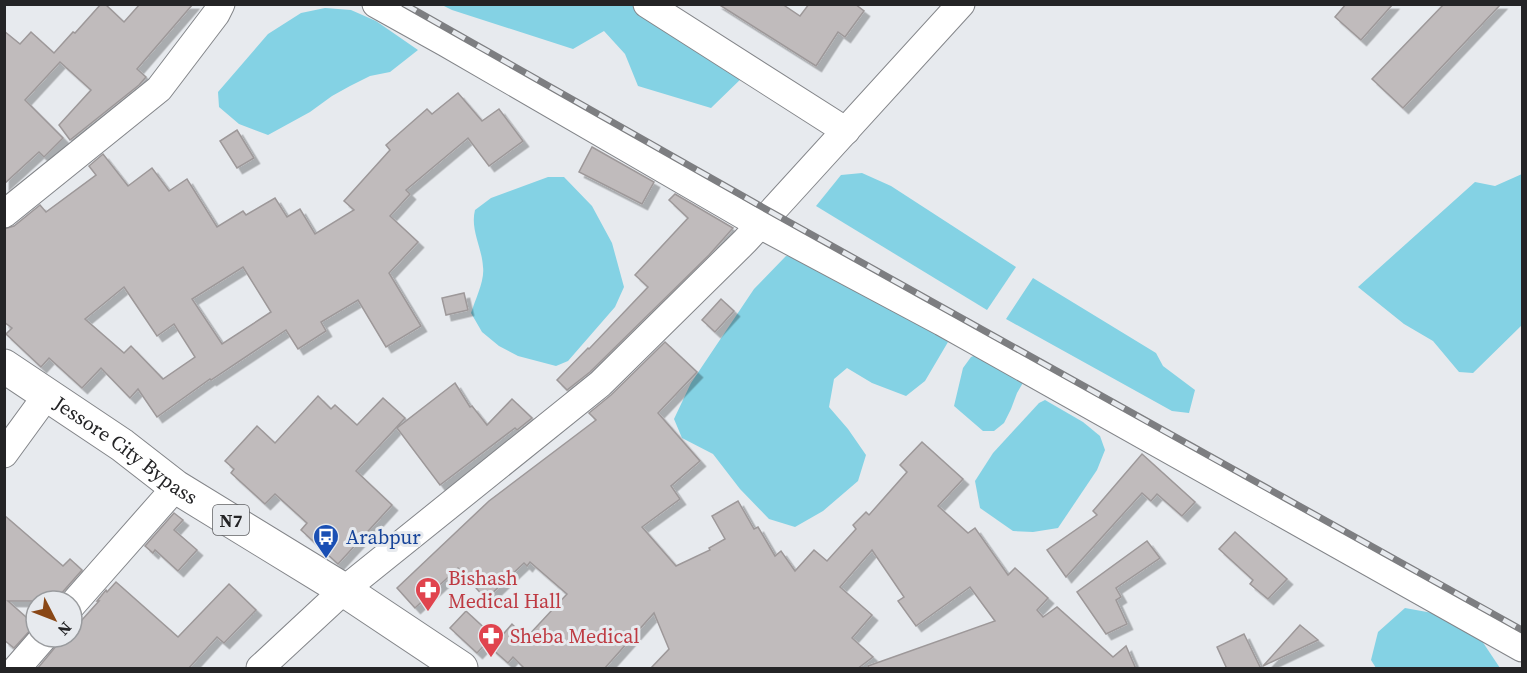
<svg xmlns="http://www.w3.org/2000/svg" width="1527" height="673" viewBox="0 0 1527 673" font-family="'Source Serif 4',serif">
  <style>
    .water { fill: #84d2e4 }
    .building { fill: #c0bbbc; stroke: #9d9899; stroke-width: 1.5; fill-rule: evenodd; filter: url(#shadow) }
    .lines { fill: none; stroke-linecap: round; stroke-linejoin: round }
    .minor-casing { stroke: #838589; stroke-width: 29 }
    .highway-casing { stroke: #838589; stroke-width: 35 }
    .minor { stroke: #fff; stroke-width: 27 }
    .highway { stroke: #fff; stroke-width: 33 }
    .rail-casing { stroke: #7d7e81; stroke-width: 7 }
    .rail { stroke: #e7eaee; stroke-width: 4.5; stroke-dasharray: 14; stroke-linecap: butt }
    .labels { text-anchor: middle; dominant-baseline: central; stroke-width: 6; stroke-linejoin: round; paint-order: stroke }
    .shield { fill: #e7eaee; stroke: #5e5f62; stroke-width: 1.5 }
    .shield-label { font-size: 18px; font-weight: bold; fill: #242426 }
    .street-label { font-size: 20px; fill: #242426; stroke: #e7eaee }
    .transit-label { font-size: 20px; fill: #164399; stroke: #e7eaee; text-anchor: start }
    .health-label { font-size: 20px; fill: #be3a42; stroke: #e7eaee; text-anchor: start }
  </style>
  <defs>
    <filter id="shadow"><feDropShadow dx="5.5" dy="5.5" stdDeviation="0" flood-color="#0004"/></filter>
  </defs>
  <rect width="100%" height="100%" fill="#e7eaee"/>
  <g class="water">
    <path d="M442,5H657L746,74L711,108L638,86L625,54L604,31L573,49L452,10Z"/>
    <path d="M325,8L351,10L376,21L418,50L390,72L370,76L350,86L332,96L310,112L268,135L239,124L219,107L218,92L268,34L301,13Z"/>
    <path d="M862,173L891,186L1016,267L987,310L816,206L841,175Z"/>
    <path d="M1522,174V325L1473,373L1459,372L1433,341L1404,324L1358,287L1475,182L1495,186Z"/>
    <path d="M548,177H564L592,206L612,243L624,287L615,307L568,361L556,366L518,356L499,346L482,332L471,313C475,300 485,280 483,267C482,247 470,230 475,210L491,198Z"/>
    <path d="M786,256L803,257L915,317L948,342L925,381L906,396L872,383L847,368L834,379L829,407L848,429L866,455L858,481L823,511L795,527L769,519L740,489L713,454L682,438L674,419L691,383L754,289Z"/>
    <path d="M1033,278L1156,353L1163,366L1195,390L1189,413L1172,411L1006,319Z"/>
    <path d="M981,353L1024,381L1017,393L1011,409L1004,423L994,431H983L954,406L963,368L971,357Z"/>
    <path d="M1045,400L1083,422L1100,436L1105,450L1097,470L1058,528L1033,532L1013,531L980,508L975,481L993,453L1039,403Z"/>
    <path d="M1405,608L1438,614L1482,641L1500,668H1376L1371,660L1378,632Z"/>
  </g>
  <g class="building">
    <path d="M101,4H105L124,22L140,4H193L137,69L146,77L139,85L70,140L59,125L91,90L60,62L25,100L63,138L44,157L39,152L4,184V31L20,44L31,32L54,53L73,32L75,33Z"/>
    <path d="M718,4H782L800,16L809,4H855L864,11L845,37L838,32L816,66Z"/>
    <path d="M1346,4H1393L1361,40L1335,17Z"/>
    <path d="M1444,4H1501L1403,108L1372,79Z"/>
    <path d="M458,93L482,121L499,109L523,141L489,166L468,138L406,190L410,194L390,216L418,242L389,273L421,326L386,347L358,300L321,322L326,331L298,349L286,330L211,380L210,379L157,417L138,389L130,398L101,368L82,388L49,358L41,367L6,334L12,328L4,322V229L14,226L40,205L46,212L96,175L89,166L103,154L128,186L152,168L169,191L187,179L217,227L243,211L246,215L275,198L287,217L300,209L315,234L354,210L344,201L390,150L386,145L427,109L432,114ZM243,267L271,312L222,344L192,299ZM124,287L157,336L174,324L195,357L163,379L131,346L124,353L85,319Z"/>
    <path d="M237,130L254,158L237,168L220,141Z"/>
    <path d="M592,147L654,182L642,204L579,172Z"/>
    <path d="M675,194L733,228L709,255L590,372L567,390L557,380L588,348L589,349L648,287L635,275L688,218L669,200Z"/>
    <path d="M464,293L468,310L446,315L442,298Z"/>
    <path d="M721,299L734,311L715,332L702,320Z"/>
    <path d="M665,342L697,372L658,413L700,461L671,486L680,499L642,527L676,566L710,550L709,548L725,539L712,516L738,501L754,529L758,527L775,556L781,551L795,571L814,550L827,561L856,529L853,525L866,512L869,515L907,472L900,465L922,442L963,479L938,506L968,533L975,528L1008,575L1015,568L1048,598L1037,610L1043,617L1057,607L1113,657L1126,646L1136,669H869L868,666L995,621L970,587L916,626L898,601L904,597L872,550L840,587L872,615L852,638L873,657L857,669H650L669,649L654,613L604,669H525L513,657L508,663L491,648L512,624L526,638L567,594L530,562L527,566L524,563L486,599L458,568L415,608L397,588L489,501L596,420L589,413L611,395Z"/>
    <path d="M455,383L470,407L472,406L487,425L512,399L532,418L517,430L515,428L440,485L397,428Z"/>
    <path d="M318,396L331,409L335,405L357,425L383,398L405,418L356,471L392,505L338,564L301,530L307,523L275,494L265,504L231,473L234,469L225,461L257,426L275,443Z"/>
    <path d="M1142,454L1195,502L1182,516L1157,494L1151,501L1142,493L1066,577L1047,550L1097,515L1093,511Z"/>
    <path d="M174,513L183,520L174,530L197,550L178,571L155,550L153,553L145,546Z"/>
    <path d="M4,515L63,566L70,559L82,570L60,595L57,601H8L35,625L14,648L4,640Z"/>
    <path d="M1235,532L1287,579L1268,599L1250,584L1253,580L1219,549Z"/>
    <path d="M1147,541L1160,558L1116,588L1121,597L1116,600L1127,624L1106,634L1077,592Z"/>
    <path d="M116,582L178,637L229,584L256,610L224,643L217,637L188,669H37L57,645L59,646L67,637H72V631L99,601H97L106,590L107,592Z"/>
    <path d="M466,611L493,636L477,653L450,628Z"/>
    <path d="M1300,625L1318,640L1263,666Z"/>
    <path d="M1244,634L1261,669H1227L1217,647Z"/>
  </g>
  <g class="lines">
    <defs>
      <g id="minor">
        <path d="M376,4L446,43L760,225L942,322L1522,648"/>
        <path d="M647,4L846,131"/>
        <path d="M4,214L159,89L216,14L221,4"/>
        <path d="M4,454L47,395"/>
        <path d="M72,605L176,487"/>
        <path d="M17,668L44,637"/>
        <path d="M260,668L344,590L600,384L745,241L961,4"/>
      </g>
      <g id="highway">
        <path id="s1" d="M4,366L122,445L176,487L344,590L461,668"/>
      </g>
    </defs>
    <use href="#minor" class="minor-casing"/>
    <use href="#highway" class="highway-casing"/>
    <use href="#minor" class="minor"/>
    <use href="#highway" class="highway"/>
    <defs>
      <path id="rail" d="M404,4L771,212L1522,630"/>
    </defs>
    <use href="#rail" class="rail-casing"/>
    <use href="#rail" class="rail"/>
  </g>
  <defs>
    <symbol id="bus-pin" viewBox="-11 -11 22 30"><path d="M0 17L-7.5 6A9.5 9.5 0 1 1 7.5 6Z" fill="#1a4fb4" stroke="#e7eaee"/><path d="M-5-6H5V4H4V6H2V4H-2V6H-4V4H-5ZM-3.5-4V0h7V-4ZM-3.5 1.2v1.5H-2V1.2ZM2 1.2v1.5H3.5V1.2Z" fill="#fff"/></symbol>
    <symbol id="pharmacy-pin" viewBox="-11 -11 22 30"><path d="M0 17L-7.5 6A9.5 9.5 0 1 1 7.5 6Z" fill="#e0444e" stroke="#e7eaee"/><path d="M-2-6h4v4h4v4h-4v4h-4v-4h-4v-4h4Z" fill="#fff"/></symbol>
  </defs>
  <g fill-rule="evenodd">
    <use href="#bus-pin" x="311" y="522" width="30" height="40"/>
    <use href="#pharmacy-pin" x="413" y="575" width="30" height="40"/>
    <use href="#pharmacy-pin" x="476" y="621" width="30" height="40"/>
  </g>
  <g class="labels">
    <rect class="shield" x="213" y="505" width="36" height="30" rx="4.5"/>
    <g class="shield-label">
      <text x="231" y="520">N7</text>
    </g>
    <g class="street-label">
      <text stroke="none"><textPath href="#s1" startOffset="148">Jessore City Bypass</textPath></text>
    </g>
    <g class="transit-label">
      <text x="346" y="537">Arabpur</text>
    </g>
    <g class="health-label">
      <text x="448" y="578">Bishash<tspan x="448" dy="23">Medical Hall</tspan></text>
      <text x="510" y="636">Sheba Medical</text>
    </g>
  </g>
  <rect width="1527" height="673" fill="none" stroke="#242426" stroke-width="12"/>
  <g transform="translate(54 619) rotate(132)"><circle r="28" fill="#e7eaee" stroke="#999b9e" stroke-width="1.5"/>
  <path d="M0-4.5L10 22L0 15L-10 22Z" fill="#894716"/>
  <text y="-9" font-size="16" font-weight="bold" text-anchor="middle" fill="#242426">N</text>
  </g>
</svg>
